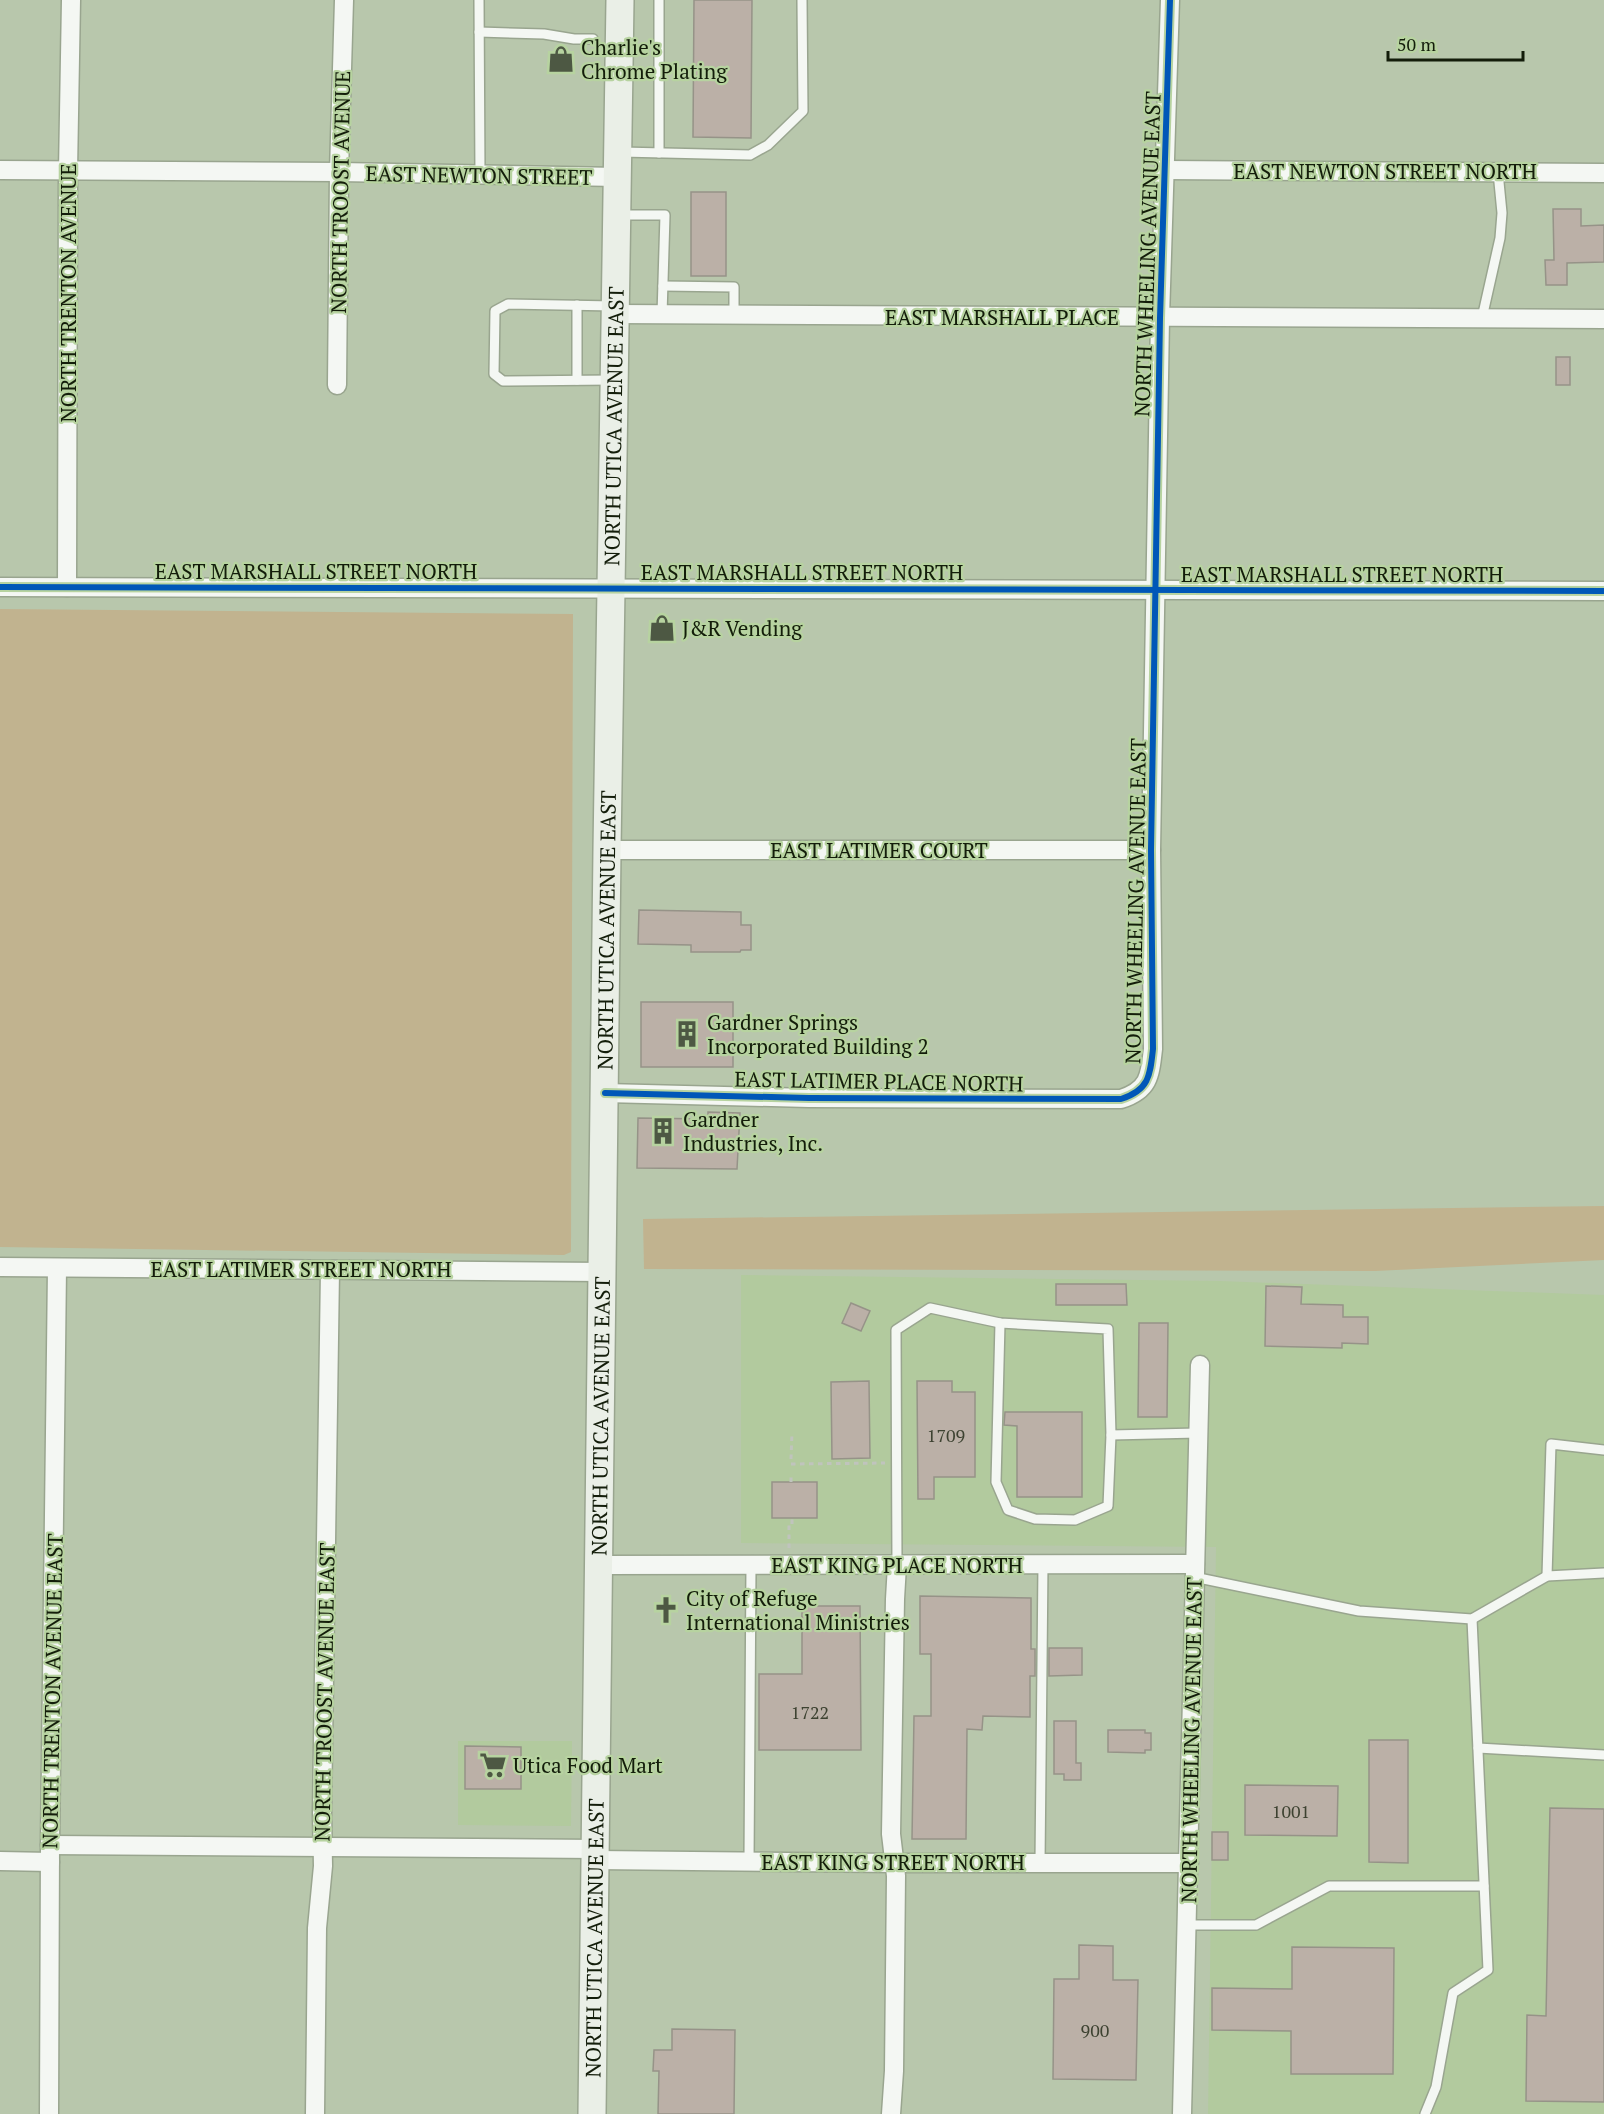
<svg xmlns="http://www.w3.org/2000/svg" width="1604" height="2114" viewBox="0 0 1604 2114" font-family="'PT Serif',serif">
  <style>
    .built { fill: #b2ca9e }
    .green { fill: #c1b38f }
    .building { fill: #bbb0a7; stroke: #969388; stroke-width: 1.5 }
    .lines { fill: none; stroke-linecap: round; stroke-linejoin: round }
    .service-casing { stroke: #99a58f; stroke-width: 12 }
    .minor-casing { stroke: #99a58f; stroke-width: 21 }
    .secondary-casing { stroke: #99a58f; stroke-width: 30 }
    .path { stroke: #c0c4bd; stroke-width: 3; stroke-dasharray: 4.5 4.5; stroke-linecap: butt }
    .service { stroke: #f4f7f3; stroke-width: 9 }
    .minor { stroke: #f4f7f3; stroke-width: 18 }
    .secondary { stroke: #eaefe7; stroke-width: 27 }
    .cycleway-casing { stroke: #b7d3a0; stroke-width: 10 }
    .cycleway { stroke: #0057b8; stroke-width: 6 }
    .labels { text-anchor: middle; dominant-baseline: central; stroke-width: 4.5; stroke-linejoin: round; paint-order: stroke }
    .number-label { font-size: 18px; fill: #3d4231 }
    .poi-label { font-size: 21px; fill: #131d0a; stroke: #b7d3a0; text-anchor: start }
    .street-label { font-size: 21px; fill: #131d0a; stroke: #b7d3a0 }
  </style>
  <rect width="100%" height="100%" fill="#b8c7ac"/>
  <g class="built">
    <path d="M741,1275L1220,1281L1604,1295V2114H1208L1216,1547L741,1543Z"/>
    <path d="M458,1741H572L571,1826L458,1825Z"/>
  </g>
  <g class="green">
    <path d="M0,609L573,614L571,1252L564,1255L0,1247Z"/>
    <path d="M1604,1206V1260L1375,1271L644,1269L643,1219Z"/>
  </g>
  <g class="building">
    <path d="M694,0H752L751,138L693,137Z"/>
    <rect x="691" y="192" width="35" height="84"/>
    <path d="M1553,209H1581V226L1604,225V262L1567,263V285H1546L1545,260H1554Z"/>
    <rect x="1556" y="357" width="14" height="28"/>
    <path d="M639,910L741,912V925H751V950H741L740,952H691V945L638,944Z"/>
    <rect x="641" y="1002" width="92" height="65"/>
    <path d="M708,1112L740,1113L737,1169L637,1168L638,1118L708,1119Z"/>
    <path d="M1056,1284H1126L1127,1305H1056Z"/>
    <path d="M1266,1286L1302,1287L1301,1304L1343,1305V1317H1368V1344L1342,1343V1348L1265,1346Z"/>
    <path d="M851,1303L870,1311L861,1331L842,1323Z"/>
    <path d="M1139,1323H1168L1167,1417H1138Z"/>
    <path d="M869,1381L870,1458L832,1459L831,1382Z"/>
    <path d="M917,1381H952V1392H975V1477H934V1499H918Z"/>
    <path d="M1005,1412H1082V1497H1017V1426L1004,1425Z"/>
    <rect x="772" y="1482" width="45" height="36"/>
    <path d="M920,1596L1031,1598V1649H1035V1676H1030V1717L983,1716L982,1730L967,1729L966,1839H912L914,1716H931V1654H920Z"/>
    <path d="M802,1606H860L861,1750H759V1674H802Z"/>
    <path d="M1049,1648H1082V1675L1049,1676Z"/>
    <path d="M1054,1721H1076V1763H1081V1780H1064V1774H1054Z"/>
    <path d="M1108,1730H1145V1733H1151V1750H1145V1753L1108,1752Z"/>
    <path d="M1369,1740H1408V1863L1369,1862Z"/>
    <path d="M465,1746L521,1747V1789H465Z"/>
    <path d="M1245,1785L1338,1786L1337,1836L1245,1835Z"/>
    <path d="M1550,1808L1604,1809V2102L1526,2101L1527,2015L1546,2016Z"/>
    <rect x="1212" y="1832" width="16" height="28"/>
    <path d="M1079,1945L1113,1946V1980H1138L1136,2080L1053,2079L1054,1979H1079Z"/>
    <path d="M1292,1947L1394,1948L1393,2074H1291V2031L1212,2030V1988L1292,1989Z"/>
    <path d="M672,2029L735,2030L734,2114H658L659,2071H653L654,2050H672Z"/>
  </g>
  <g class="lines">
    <defs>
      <g id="service">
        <path d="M479,0L480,175"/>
        <path d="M479,32L544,34L574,39H593"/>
        <path d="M621,152L750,155L768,145L803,111L802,0"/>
        <path d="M659,153V0"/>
        <path d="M620,215H665L662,315"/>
        <path d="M663,286L734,287V315"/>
        <path d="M577,305V380"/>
        <path d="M1482,318L1500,238L1502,213L1498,172"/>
        <path d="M613,380L503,381L494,374L495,311L508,304L614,306"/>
        <path d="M1000,1323L996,1482L1008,1510L1035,1519L1075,1520L1108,1506L1111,1435"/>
        <path d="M897,1565L896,1330L930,1308L1000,1323L1108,1329L1111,1435L1198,1433"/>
        <path d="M1547,1576L1551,1444L1604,1450"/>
        <path d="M1194,1577L1359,1611L1472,1619L1547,1576L1604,1573"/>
        <path d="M1478,1748L1604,1755"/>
        <path d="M749,1861L751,1565"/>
        <path d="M1040,1863L1043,1564"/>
        <path d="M1187,1925H1256L1329,1886H1484"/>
        <path d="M1425,2114L1436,2087L1453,1993L1488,1970L1472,1619"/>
      </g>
      <g id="minor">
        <path d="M0,170L339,172L618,177"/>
        <path d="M1166,170L1604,173"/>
        <path d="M616,314L1604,319"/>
        <path d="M337,385L339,172L344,0"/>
        <path d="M0,587L1604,591"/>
        <path d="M67,587L68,171L71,0"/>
        <path d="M607,850H1151"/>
        <path d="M605,1093L809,1098L1121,1099C1149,1090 1150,1076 1153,1049L1151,850L1160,318L1170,0"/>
        <path d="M0,1267L603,1272"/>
        <path d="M599,1565L1195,1564"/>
        <path d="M50,1845L596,1849"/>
        <path d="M596,1860L895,1863H1189"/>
        <path d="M0,1861L50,1862"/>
        <path d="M49,2114L50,1845L57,1268"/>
        <path d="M315,2114L317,1928L323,1866L322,1813L330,1270"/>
        <path d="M891,2114L894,2071L896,1876L891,1834L895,1599L897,1565"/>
        <path d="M1182,2114L1200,1365"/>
      </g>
      <g id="secondary">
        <path id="s1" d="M592,2114L607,850L620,0"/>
      </g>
    </defs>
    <use href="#service" class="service-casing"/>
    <use href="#minor" class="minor-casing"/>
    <use href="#secondary" class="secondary-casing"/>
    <g class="path">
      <path d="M791,1459L792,1432"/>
      <path d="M791,1464L885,1463"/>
      <path d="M791,1482V1474"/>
      <path d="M789,1548V1524H792V1519"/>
    </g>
    <use href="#service" class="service"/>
    <use href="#minor" class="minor"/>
    <use href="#secondary" class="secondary"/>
    <defs>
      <g id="cycleway">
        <path d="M0,587L1604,591"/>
        <path d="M605,1093L809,1098L1121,1099C1149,1090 1150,1076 1153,1049L1151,850L1160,318L1170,0"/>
      </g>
    </defs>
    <use href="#cycleway" class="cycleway-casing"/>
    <use href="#cycleway" class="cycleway"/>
  </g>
  <defs>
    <symbol id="shop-bare" viewBox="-9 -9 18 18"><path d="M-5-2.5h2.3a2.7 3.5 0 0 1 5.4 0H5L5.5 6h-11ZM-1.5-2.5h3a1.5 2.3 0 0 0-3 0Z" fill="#4d5843" stroke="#b7d3a0" stroke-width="2.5" paint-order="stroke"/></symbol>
    <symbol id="building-bare" viewBox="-9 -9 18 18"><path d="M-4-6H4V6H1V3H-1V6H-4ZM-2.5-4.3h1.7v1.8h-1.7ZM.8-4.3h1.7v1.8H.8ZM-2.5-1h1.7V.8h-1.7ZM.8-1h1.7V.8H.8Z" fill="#4d5843" stroke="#b7d3a0" stroke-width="2.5" paint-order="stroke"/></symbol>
    <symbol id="church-bare" viewBox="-9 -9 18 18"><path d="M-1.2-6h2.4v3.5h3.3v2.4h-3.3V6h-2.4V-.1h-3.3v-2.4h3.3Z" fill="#4d5843" stroke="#b7d3a0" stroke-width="2.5" paint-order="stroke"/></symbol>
    <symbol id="supermarket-bare" viewBox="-9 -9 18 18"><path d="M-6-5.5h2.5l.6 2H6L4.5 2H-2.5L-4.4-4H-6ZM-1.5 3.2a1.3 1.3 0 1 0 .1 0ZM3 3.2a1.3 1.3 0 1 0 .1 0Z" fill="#4d5843" stroke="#b7d3a0" stroke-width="2.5" paint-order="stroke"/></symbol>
  </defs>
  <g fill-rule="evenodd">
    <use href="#shop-bare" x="542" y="40" width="38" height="38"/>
    <use href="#shop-bare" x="643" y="609" width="38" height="38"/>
    <use href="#building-bare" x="668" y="1015" width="38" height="38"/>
    <use href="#building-bare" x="644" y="1112" width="38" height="38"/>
    <use href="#church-bare" x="647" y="1591" width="38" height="38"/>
    <use href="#supermarket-bare" x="474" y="1746" width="38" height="38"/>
  </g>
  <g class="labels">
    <g class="number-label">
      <text x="946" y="1435">1709</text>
      <text x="810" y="1712">1722</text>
      <text x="1291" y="1811">1001</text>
      <text x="1095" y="2030">900</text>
    </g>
    <g class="poi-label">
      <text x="581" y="47">Charlie's<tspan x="581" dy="24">Chrome Plating</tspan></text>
      <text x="682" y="628">J&amp;R Vending</text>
      <text x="707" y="1022">Gardner Springs<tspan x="707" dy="24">Incorporated Building 2</tspan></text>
      <text x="683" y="1119">Gardner<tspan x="683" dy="24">Industries, Inc.</tspan></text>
      <text x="686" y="1598">City of Refuge<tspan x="686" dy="24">International Ministries</tspan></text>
      <text x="513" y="1765">Utica Food Mart</text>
    </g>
    <g class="street-label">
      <text x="1385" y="171">EAST NEWTON STREET NORTH</text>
      <text transform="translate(479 175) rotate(1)">EAST NEWTON STREET</text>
      <text transform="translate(340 192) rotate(-89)">NORTH TROOST AVENUE</text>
      <text transform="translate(1147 254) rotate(-88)">NORTH WHEELING AVENUE EAST</text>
      <text transform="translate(68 293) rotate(-90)">NORTH TRENTON AVENUE</text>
      <text x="1002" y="317">EAST MARSHALL PLACE</text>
      <text stroke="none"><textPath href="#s1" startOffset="1688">NORTH UTICA AVENUE EAST</textPath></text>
      <text x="316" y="571">EAST MARSHALL STREET NORTH</text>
      <text x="802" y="572">EAST MARSHALL STREET NORTH</text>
      <text x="1342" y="574">EAST MARSHALL STREET NORTH</text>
      <text x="879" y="850">EAST LATIMER COURT</text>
      <text transform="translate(1135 901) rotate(-89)">NORTH WHEELING AVENUE EAST</text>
      <text stroke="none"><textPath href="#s1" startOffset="1184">NORTH UTICA AVENUE EAST</textPath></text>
      <text transform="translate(879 1081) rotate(1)">EAST LATIMER PLACE NORTH</text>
      <text x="301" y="1269">EAST LATIMER STREET NORTH</text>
      <text stroke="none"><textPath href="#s1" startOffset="698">NORTH UTICA AVENUE EAST</textPath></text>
      <text x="897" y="1565">EAST KING PLACE NORTH</text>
      <text transform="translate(52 1691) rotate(-89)">NORTH TRENTON AVENUE EAST</text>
      <text transform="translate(324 1692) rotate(-89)">NORTH TROOST AVENUE EAST</text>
      <text transform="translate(1191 1740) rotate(-89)">NORTH WHEELING AVENUE EAST</text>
      <text x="893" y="1862">EAST KING STREET NORTH</text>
      <text stroke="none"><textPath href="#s1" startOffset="176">NORTH UTICA AVENUE EAST</textPath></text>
    </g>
  </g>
  <path d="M1388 51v9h135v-9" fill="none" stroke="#131d0a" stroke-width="3"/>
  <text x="1397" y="51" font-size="18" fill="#131d0a" stroke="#b7d3a0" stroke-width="4.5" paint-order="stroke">50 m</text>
</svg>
